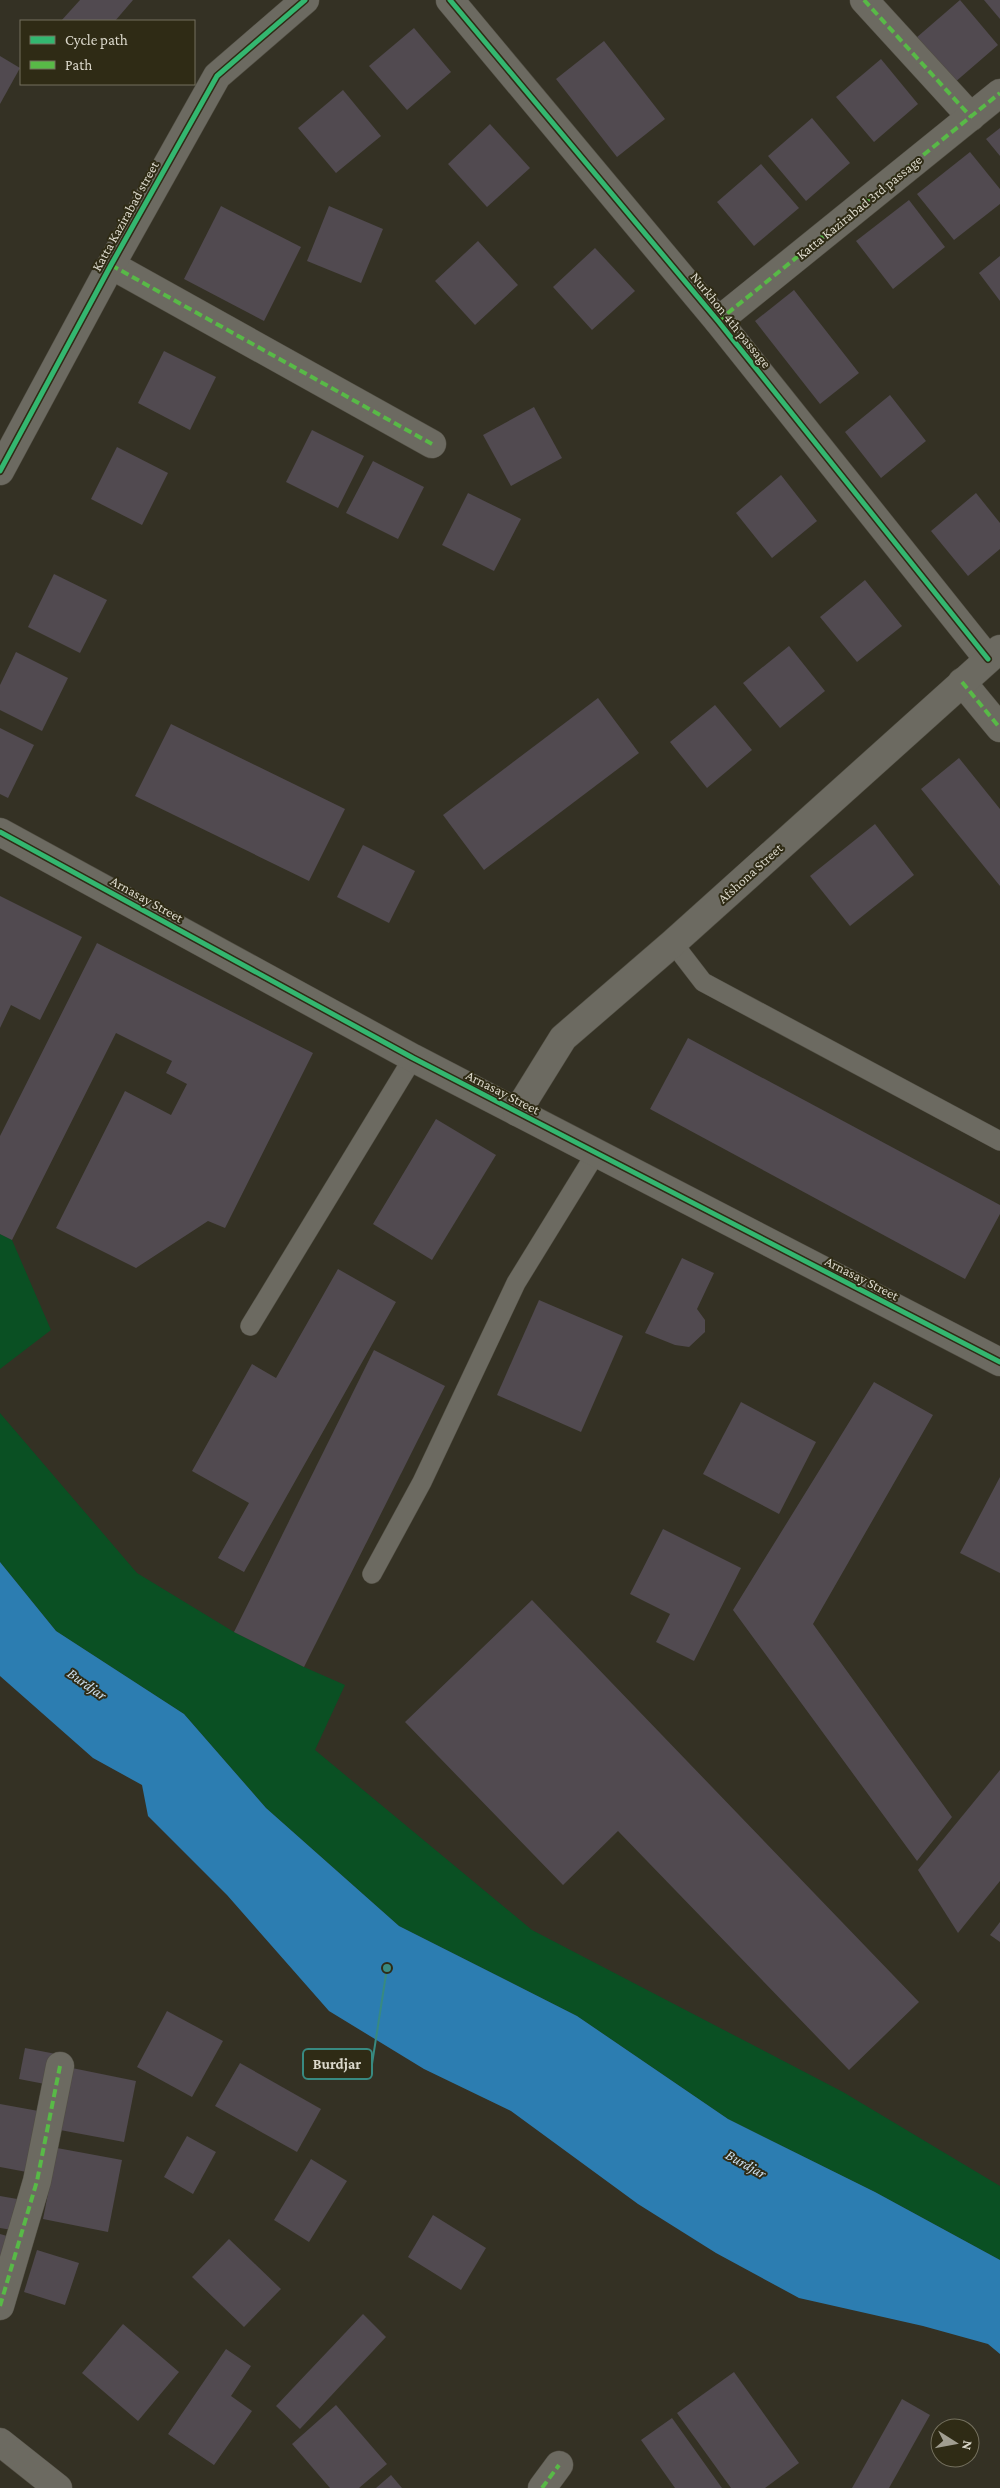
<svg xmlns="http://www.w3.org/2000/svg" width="1000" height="2488" viewBox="0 0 1000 2488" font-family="'Crimson Pro',serif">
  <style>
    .green { fill: #0a5023 }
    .water { fill: #2c7db1 }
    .building { fill: #514a50 }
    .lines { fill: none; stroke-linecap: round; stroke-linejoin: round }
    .service-casing { stroke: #514e43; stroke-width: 20 }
    .minor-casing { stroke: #514e43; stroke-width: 29 }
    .service { stroke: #6c6a61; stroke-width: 19 }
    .minor { stroke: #6c6a61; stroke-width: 28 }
    .quiet { stroke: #58b947; stroke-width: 4; stroke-dasharray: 8 4; stroke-linecap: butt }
    .cycleway-casing { stroke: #2f2b15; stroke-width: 8 }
    .cycleway { stroke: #33b770; stroke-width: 5 }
    .labels { text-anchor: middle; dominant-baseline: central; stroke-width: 4; stroke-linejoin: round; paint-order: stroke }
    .street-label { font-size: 14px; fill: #dbd8cb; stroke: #2f2b15 }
    .water-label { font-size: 15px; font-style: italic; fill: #cbdeee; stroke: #2f2b15 }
    .leader { fill: none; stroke: #388a81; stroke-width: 2 }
    .callout-dot { fill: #388a81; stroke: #2f2b15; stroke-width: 2 }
    .callout { fill: #2f2b15; stroke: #388a81; stroke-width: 2 }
    .callout-label { font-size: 15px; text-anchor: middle; font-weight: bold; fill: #dbd8cb }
  </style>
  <rect width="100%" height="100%" fill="#343124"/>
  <g class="green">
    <path d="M0,1234L12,1240L51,1330L0,1369Z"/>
    <path d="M0,1413L137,1573L234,1632L304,1667L345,1685L315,1750L532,1930L843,2092L1000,2186V2260L875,2192L728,2119L577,2016L399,1926L266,1808L184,1714L56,1631L0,1562Z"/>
  </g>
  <path class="water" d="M0,1562L56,1631L184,1714L266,1808L399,1926L577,2016L728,2119L875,2192L1000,2260V2354L988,2344L923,2326L799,2298L716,2253L638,2204L511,2111L424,2069L329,2011L227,1895L148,1816L142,1785L93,1758L0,1676Z"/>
  <g class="building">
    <path d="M80,0H133L115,21H61Z"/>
    <path d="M960,0L998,45L954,83L916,38Z"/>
    <path d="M984,0H1000V19Z"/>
    <path d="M414,28L451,72L407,110L369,66Z"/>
    <path d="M604,41L665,119L617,157L556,79Z"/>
    <path d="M0,56L20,68L0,104Z"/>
    <path d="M881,59L918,104L874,142L836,97Z"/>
    <path d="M343,90L381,136L336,173L298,128Z"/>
    <path d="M812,118L850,163L806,201L768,156Z"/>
    <path d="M490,124L530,168L487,207L448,164Z"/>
    <path d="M1000,128V156L986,139Z"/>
    <path d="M970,152L1000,189V204L954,240L917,194Z"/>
    <path d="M761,164L799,208L754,246L717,202Z"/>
    <path d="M909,200L945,247L893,289L856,241Z"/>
    <path d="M221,206L301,247L264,321L184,279Z"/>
    <path d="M329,206L383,229L361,283L307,261Z"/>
    <path d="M478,241L518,285L475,325L435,281Z"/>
    <path d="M595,248L635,291L592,330L553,287Z"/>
    <path d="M1000,256V301L979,273Z"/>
    <path d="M794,290L859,373L820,404L755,321Z"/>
    <path d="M164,351L216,377L190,430L138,403Z"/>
    <path d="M890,395L926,441L881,478L845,432Z"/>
    <path d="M534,407L562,458L511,486L483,435Z"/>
    <path d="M312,430L364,456L338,508L286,482Z"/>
    <path d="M117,447L168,473L142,525L91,499Z"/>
    <path d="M373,461L424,487L398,539L346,513Z"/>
    <path d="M781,475L817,521L772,558L736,513Z"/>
    <path d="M468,493L521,519L494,571L442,545Z"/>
    <path d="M976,493L1000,523V549L968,576L931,531Z"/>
    <path d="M54,574L107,600L80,653L28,627Z"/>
    <path d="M865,580L902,626L857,662L820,617Z"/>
    <path d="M789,646L825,691L780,728L743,683Z"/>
    <path d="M16,652L68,678L42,731L0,710V685Z"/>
    <path d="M598,698L639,753L484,870L443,815Z"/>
    <path d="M715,705L752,750L707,788L670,742Z"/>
    <path d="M171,724L345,809L309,881L135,796Z"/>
    <path d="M0,728L34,745L8,798L0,794Z"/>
    <path d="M959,758L1000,809V886L921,789Z"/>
    <path d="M875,824L914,875L850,926L810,876Z"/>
    <path d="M363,845L415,871L389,923L337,897Z"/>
    <path d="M0,896L82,937L40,1020L11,1005L0,1028Z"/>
    <path d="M97,943L313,1053L225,1228L208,1221L136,1268L56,1228L125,1091L171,1115L187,1084L166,1073L172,1061L116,1033L12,1240L0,1234V1136Z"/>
    <path d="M688,1038L1000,1205V1214L965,1279L650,1109Z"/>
    <path d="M436,1119L496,1155L432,1260L373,1224Z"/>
    <path d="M682,1258L714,1273L697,1309L705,1320V1332L689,1347L675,1345L645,1333Z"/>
    <path d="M338,1269L396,1302L244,1572L218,1558L249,1503L192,1471L252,1364L276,1378Z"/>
    <path d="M539,1300L623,1336L581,1432L497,1395Z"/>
    <path d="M374,1350L445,1386L304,1667L234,1632Z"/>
    <path d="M874,1382L933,1415L813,1624L952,1817L917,1861L733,1610Z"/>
    <path d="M741,1402L816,1442L779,1514L703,1474Z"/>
    <path d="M1000,1477V1573L960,1553Z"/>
    <path d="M663,1529L741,1568L694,1661L656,1642L670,1614L630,1594Z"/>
    <path d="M532,1600L919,2002L849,2070L618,1831L563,1885L405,1722Z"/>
    <path d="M1000,1770V1881L958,1933L918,1870Z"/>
    <path d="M1000,1922V1942L990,1935Z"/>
    <path d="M167,2011L223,2041L192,2097L137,2067Z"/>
    <path d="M25,2048L56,2054L50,2085L19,2079Z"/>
    <path d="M240,2063L321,2109L297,2152L215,2106Z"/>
    <path d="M72,2068L136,2081L124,2142L60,2130Z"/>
    <path d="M0,2104L44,2112L32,2173L0,2167Z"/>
    <path d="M187,2136L216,2152L193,2194L164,2177Z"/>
    <path d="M57,2148L122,2160L108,2232L43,2219Z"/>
    <path d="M311,2159L347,2181L309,2242L274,2220Z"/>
    <path d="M0,2196L23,2200L18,2231L0,2228Z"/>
    <path d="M433,2215L486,2248L461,2290L408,2257Z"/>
    <path d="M0,2234L14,2238L0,2280Z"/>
    <path d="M229,2239L281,2289L244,2327L192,2277Z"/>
    <path d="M37,2250L79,2263L65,2305L24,2292Z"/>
    <path d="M363,2314L386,2337L300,2429L276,2406Z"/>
    <path d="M123,2324L179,2372L138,2421L82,2373Z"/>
    <path d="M226,2349L251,2366L231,2396L252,2411L214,2465L168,2434Z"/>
    <path d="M734,2372L799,2463L765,2488H731L677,2413Z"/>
    <path d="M902,2399L930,2415L889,2488H852Z"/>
    <path d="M336,2405L387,2464L359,2488H330L292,2444Z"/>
    <path d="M672,2418L722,2488H675L641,2440Z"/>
    <path d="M391,2475L402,2488H376Z"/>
  </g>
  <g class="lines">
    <defs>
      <g id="service">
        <path d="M673,943L703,982L1000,1141"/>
        <path d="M250,1326L413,1058"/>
        <path d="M372,1574L422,1482L516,1283L596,1153"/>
      </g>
      <g id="minor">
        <path d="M450,0L718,321L988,659"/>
        <path d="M864,0L971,117"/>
        <path d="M111,265L432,444"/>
        <path d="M718,321L1000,93"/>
        <path d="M0,471L111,265L217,76L305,0"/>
        <path d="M962,682L1000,728"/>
        <path d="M0,832L413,1058L1000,1362"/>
        <path d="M517,1112L563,1038L673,943L1000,649"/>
        <path d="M0,2306L37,2181L60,2066"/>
        <path d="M0,2442L58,2488"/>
        <path d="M542,2488L559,2465"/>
      </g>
    </defs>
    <use href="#service" class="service-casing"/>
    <use href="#minor" class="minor-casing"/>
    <use href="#service" class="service"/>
    <use href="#minor" class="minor"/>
    <g class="quiet">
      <path d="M864,0L971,117"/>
      <path d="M111,265L432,444"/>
      <path d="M718,321L1000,93"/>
      <path d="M962,682L1000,728"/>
      <path d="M0,2306L37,2181L60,2066"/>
      <path d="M542,2488L559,2465"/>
    </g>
    <defs>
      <g id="cycleway">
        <path d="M450,0L718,321L988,659"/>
        <path d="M0,471L111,265L217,76L305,0"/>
        <path d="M0,832L413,1058L1000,1362"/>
      </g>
    </defs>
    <use href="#cycleway" class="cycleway-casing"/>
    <use href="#cycleway" class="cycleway"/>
  </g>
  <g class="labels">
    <g class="street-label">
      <text transform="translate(859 207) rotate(-39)">Katta Kazirabad 3rd passage</text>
      <text transform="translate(125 216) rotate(-61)">Katta Kazirabad street</text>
      <text transform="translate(731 320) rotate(51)">Nurkhon 4th passage</text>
      <text transform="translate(750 873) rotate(-42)">Afshona Street</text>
      <text transform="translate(147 899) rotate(29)">Arnasay Street</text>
      <text transform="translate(503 1092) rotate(27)">Arnasay Street</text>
      <text transform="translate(862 1278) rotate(27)">Arnasay Street</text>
    </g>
    <g class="water-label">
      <text transform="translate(87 1684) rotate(35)">Burdjar</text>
      <text transform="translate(746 2164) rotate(29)">Burdjar</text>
    </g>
  </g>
  <path class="leader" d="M387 1968L372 2064"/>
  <circle class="callout-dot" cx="387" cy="1968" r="5"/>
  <rect class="callout" x="303" y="2049" width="69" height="30" rx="5"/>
  <g class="callout-label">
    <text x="337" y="2069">Burdjar</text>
  </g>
  <rect x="20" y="20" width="175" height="65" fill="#2f2b15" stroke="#74705e"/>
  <rect x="30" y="36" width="25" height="8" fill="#33b770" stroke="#74705e"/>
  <text x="65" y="45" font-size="15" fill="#dbd8cb">Cycle path</text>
  <rect x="30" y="61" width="25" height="8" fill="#58b947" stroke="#74705e"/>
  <text x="65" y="70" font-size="15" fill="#dbd8cb">Path</text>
  <g transform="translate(955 2443) rotate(101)"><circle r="24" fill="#2f2b15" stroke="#74705e"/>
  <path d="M0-4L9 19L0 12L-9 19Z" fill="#a19e91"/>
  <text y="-8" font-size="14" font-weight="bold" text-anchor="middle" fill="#dbd8cb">N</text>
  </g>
</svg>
